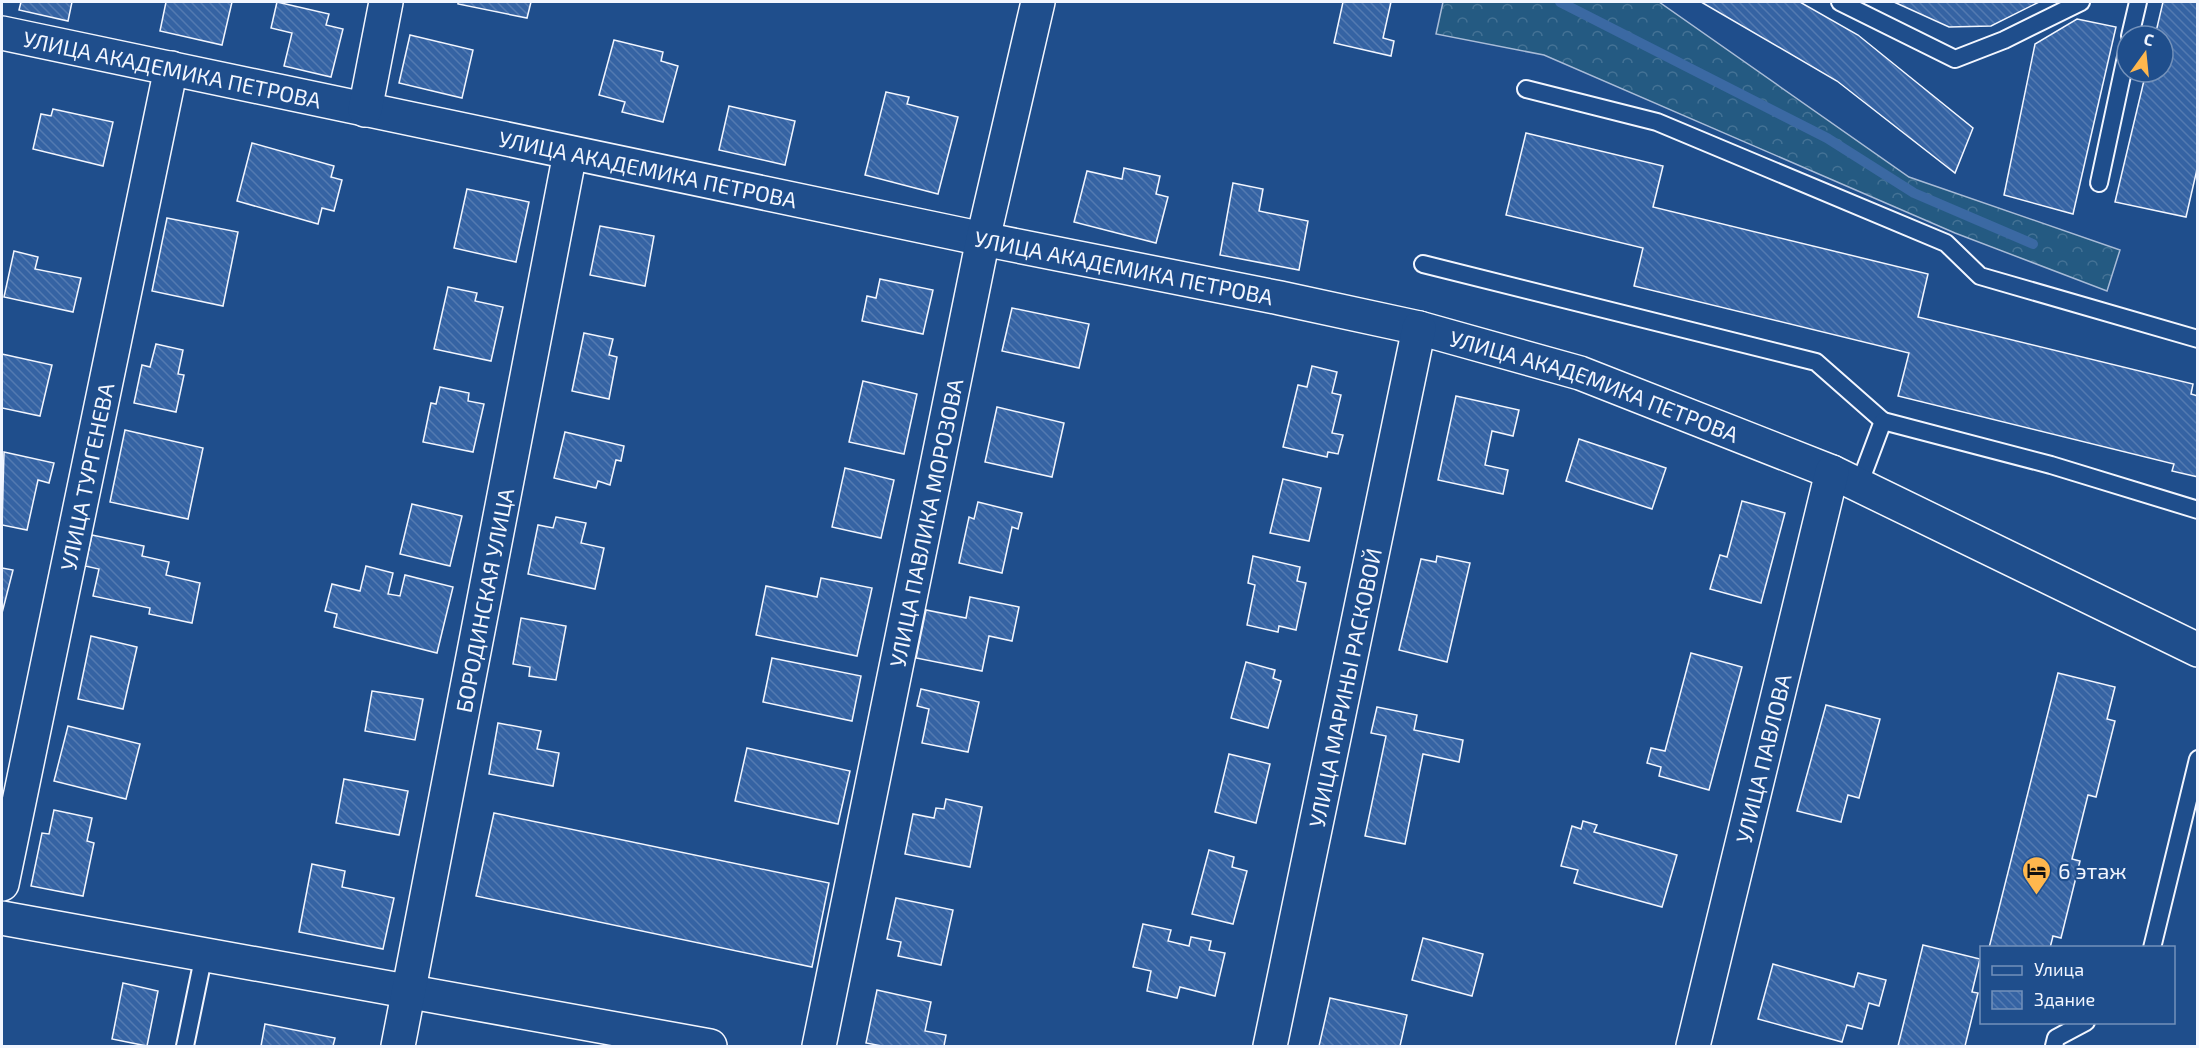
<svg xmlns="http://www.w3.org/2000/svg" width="2199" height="1048" viewBox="0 0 2199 1048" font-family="'Exo 2',sans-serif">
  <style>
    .forest { fill: url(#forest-crowns); stroke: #a8bbd7; stroke-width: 1.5 }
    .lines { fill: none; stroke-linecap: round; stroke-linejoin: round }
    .stream { stroke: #3b69a3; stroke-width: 10 }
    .building { fill: url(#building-back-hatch); stroke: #f2f6ff; stroke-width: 1.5 }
    .lane-casing { stroke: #f2f6ff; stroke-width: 20 }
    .street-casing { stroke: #f2f6ff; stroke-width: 36 }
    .lane { stroke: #1f4e8c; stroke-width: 16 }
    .street { stroke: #1f4e8c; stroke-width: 33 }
    .labels { text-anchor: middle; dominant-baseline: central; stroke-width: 4.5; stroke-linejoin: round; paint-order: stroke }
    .street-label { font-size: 22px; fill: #f2f6ff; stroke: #1f4e8c }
    .poi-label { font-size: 22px; fill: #f2f6ff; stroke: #1f4e8c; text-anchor: start }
  </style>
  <defs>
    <pattern id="forest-crowns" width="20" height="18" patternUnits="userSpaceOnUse" patternTransform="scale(1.5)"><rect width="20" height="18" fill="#245a82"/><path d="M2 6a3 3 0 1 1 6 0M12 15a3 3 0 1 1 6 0" fill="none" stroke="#447295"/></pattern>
    <pattern id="building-back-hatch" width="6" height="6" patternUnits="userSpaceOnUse" patternTransform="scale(1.5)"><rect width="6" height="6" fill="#3563a3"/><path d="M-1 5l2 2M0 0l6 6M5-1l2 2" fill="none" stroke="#537ab1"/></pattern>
  </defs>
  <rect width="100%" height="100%" fill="#1f4e8c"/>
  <path class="forest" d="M1443,2H1659L1909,177L2120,250L2107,291L1955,233L1544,55L1436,34Z"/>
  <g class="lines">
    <path class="stream" d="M1560,2L1827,138L1914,193L2033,244"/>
  </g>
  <g class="building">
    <path d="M21,2H72L68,21L19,10Z"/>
    <path d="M166,2H232L222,45L160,31Z"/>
    <path d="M277,2L329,14L326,25L343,29L331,77L284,66L292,33L271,28Z"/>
    <path d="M458,2H531L527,18L458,4Z"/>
    <path d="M1343,2H1391L1383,38L1394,41L1391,56L1334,43Z"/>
    <path d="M1701,2H1800L1858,35L1973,128L1955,173L1837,81Z"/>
    <path d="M1894,2H2039L1991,26L1949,27Z"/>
    <path d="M2163,2H2198V165L2186,217L2115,202L2146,72H2163V36H2155Z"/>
    <path d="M2077,19L2116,27L2073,214L2004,195L2035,44Z"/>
    <path d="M410,35L473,50L462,98L399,83Z"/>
    <path d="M614,40L663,52L661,61L678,66L663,122L622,112L625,102L599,95Z"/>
    <path d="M886,92L909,97L907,104L958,117L938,194L865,175Z"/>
    <path d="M729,106L795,121L785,165L719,150Z"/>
    <path d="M53,109L113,122L103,166L33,149L41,114L51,116Z"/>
    <path d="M1526,133L1663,166L1653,207L1928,274L1918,317L2193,384L2191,394L2198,396V477L2172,471L2174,464L1898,396L1909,353L1634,286L1643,248L1506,215Z"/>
    <path d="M252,143L334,166L331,177L342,180L334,211L322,208L318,224L237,201Z"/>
    <path d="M1124,168L1160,176L1156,194L1168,197L1156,243L1074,222L1087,171L1122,179Z"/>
    <path d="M1233,183L1263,189L1259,211L1308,221L1299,270L1220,255Z"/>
    <path d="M467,189L529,202L516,262L454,248Z"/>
    <path d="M167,218L238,232L223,306L152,291Z"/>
    <path d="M600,226L654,236L645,286L590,275Z"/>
    <path d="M14,251L38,257L35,269L81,278L73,312L4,297Z"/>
    <path d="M880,279L933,290L923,334L862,321L867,296L876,298Z"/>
    <path d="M448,287L477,293L475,301L503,307L491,361L434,349Z"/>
    <path d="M1012,308L1089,324L1079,368L1002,351Z"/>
    <path d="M584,333L613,339L609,355L617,357L609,399L572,391Z"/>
    <path d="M156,344L183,350L178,374L184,375L176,412L134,403L142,365L150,367Z"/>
    <path d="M2,354L52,365L40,416L2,408Z"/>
    <path d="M1312,366L1337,372L1332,393L1341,395L1332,433L1343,435L1338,454L1328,452L1327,457L1283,447L1298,385L1307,387Z"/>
    <path d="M863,381L917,394L904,454L849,442Z"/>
    <path d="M440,387L469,393L468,401L484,404L473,452L423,442L431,403L436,404Z"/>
    <path d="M1456,396L1519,410L1513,436L1492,431L1485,465L1508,470L1503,494L1438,480Z"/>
    <path d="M997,407L1064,423L1052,477L985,462Z"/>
    <path d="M125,430L203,448L188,519L110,502Z"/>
    <path d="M565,432L624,446L621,461L616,460L610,485L598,481L596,488L554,478Z"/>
    <path d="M1579,439L1666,468L1652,509L1566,481Z"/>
    <path d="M4,452L54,463L49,483L38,480L27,530L2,525Z"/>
    <path d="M845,468L894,480L881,538L832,527Z"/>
    <path d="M1283,479L1321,488L1309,541L1270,533Z"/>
    <path d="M1742,501L1785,513L1761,603L1710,589L1720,555L1727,557Z"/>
    <path d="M978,502L1022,513L1018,529L1012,527L1002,573L959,563L969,517L974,519Z"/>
    <path d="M412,504L462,516L450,566L400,554Z"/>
    <path d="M556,517L586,523L581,543L604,548L595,589L528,574L538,525L553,528Z"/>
    <path d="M92,535L144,546L142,556L169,562L166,575L200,583L192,623L149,614L150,608L93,596L99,569L85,566Z"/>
    <path d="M1253,556L1300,567L1297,581L1306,583L1296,630L1279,626L1278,632L1247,625L1255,585L1248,583Z"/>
    <path d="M1437,556L1470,563L1447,662L1399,650L1421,559L1436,562Z"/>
    <path d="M366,566L393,573L388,594L400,596L405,575L453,587L437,653L334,627L337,614L325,611L332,584L360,591Z"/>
    <path d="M2,568L13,570L2,613Z"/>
    <path d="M821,578L872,588L857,656L756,635L766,586L817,597Z"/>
    <path d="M970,597L1019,607L1012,641L989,636L982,671L916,658L926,610L966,618Z"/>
    <path d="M521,618L566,626L556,680L529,676L530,667L513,664Z"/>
    <path d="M91,636L137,647L123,709L78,699Z"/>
    <path d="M1691,653L1742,667L1709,790L1659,776L1661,767L1647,763L1651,748L1665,751Z"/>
    <path d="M772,658L861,676L852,721L763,702Z"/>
    <path d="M1246,662L1275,670L1273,678L1281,681L1268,728L1231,718Z"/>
    <path d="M2058,673L2115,687L2107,719L2115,721L2096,797L2088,795L2072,859L2080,861L2061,938L2053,936L2050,948H1989Z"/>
    <path d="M921,689L979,702L968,752L922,743L929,709L917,706Z"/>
    <path d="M372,691L423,699L415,740L365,731Z"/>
    <path d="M1826,705L1880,719L1859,798L1848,795L1841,822L1797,811Z"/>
    <path d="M1377,707L1417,715L1414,730L1463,740L1459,762L1423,754L1405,844L1365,836L1386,736L1371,733Z"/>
    <path d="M498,723L541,731L537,749L559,753L553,786L489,774Z"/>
    <path d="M68,726L140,744L126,799L54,781Z"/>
    <path d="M747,748L850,771L838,824L735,801Z"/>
    <path d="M1229,754L1270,764L1256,823L1215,812Z"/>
    <path d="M344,779L408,791L399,835L336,823Z"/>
    <path d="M946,799L982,807L970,867L905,854L913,814L934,818L936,808L944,809Z"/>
    <path d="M54,810L92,818L87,841L94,843L83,896L31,886L42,833L49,834Z"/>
    <path d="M494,813L829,883L812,967L476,896Z"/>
    <path d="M1583,821L1597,825L1594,832L1677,855L1662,907L1574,883L1578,870L1561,866L1572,826L1581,829Z"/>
    <path d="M1209,850L1234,857L1232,867L1247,871L1233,924L1192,914Z"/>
    <path d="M312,864L345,871L342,887L394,898L383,949L299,932Z"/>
    <path d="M896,898L953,910L941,965L898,956L901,942L887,939Z"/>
    <path d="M1143,924L1171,930L1168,941L1189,946L1191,937L1211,941L1209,950L1225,953L1215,996L1180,987L1177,998L1147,991L1151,971L1133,967Z"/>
    <path d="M1423,938L1483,954L1472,996L1412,980Z"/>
    <path d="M1923,945L1980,959L1972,992L1978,993L1965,1046H1898Z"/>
    <path d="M1773,964L1854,987L1858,973L1886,980L1879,1006L1869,1003L1862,1029L1847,1025L1842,1042L1758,1019Z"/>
    <path d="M123,983L158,991L147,1046L112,1039Z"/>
    <path d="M877,990L931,1002L925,1031L946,1035L944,1046H882L866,1043Z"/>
    <path d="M1330,998L1407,1015L1400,1046H1319Z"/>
    <path d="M265,1024L335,1038L333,1046H261Z"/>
  </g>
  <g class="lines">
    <defs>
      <g id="lane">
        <path d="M1840,2L1955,59L2004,40L2081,2"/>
        <path d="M2130,36L2138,2"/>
        <path d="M1526,89L1657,122L1946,243L1980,276L2198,339"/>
        <path d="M2099,183L2127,52"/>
        <path d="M1423,264L1816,362L1883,421"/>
        <path d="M1859,485L1883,421L2051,465L2198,510"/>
        <path d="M2152,948L2198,759"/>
        <path d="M185,1046L204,954"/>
        <path d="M2054,1046L2056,1038L2086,1022"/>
      </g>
      <g id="street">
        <path id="s1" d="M2,33L983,239L1280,298L1419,328L1580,373L1832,472L2198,650"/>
        <path d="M365,110L386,2"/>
        <path id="s2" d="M2,884L171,68"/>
        <path d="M2,918L710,1046"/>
        <path id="s3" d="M398,1046L570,153"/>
        <path id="s4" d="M819,1046L983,239L1038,2"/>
        <path id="s5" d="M1270,1046L1419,328"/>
        <path id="s6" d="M1693,1046L1832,472"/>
      </g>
    </defs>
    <use href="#lane" class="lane-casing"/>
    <use href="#street" class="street-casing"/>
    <use href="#lane" class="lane"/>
    <use href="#street" class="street"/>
  </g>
  <defs>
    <symbol id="hotel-pin" viewBox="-11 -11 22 30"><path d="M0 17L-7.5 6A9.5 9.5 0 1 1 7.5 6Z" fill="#ffb74d" stroke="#1f4e8c"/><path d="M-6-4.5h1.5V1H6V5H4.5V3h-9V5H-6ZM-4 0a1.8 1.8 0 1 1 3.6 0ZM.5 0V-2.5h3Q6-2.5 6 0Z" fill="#111"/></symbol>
  </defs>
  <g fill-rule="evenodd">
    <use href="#hotel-pin" x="2020" y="854" width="33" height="45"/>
  </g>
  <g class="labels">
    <g class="street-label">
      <text stroke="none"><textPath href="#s1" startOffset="174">УЛИЦА АКАДЕМИКА ПЕТРОВА</textPath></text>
      <text stroke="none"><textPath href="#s1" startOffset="660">УЛИЦА АКАДЕМИКА ПЕТРОВА</textPath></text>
      <text stroke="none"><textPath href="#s1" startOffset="1146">УЛИЦА АКАДЕМИКА ПЕТРОВА</textPath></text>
      <text stroke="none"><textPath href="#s1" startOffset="1632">УЛИЦА АКАДЕМИКА ПЕТРОВА</textPath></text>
      <text stroke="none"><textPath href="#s2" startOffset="416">УЛИЦА ТУРГЕНЕВА</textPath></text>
      <text stroke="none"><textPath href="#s4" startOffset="534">УЛИЦА ПАВЛИКА МОРОЗОВА</textPath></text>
      <text stroke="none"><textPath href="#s3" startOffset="454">БОРОДИНСКАЯ УЛИЦА</textPath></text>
      <text stroke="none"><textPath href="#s5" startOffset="366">УЛИЦА МАРИНЫ РАСКОВОЙ</textPath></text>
      <text stroke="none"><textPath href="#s6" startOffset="296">УЛИЦА ПАВЛОВА</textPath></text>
    </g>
    <g class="poi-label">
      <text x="2058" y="870">6 этаж</text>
    </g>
  </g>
  <rect width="2199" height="1048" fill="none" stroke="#f2f6ff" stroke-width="6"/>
  <rect x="1980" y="946" width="195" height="78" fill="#1f4e8c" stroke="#7391ba" stroke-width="1.5"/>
  <rect x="1992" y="966" width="30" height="9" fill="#1f4e8c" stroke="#7391ba" stroke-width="1.5"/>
  <text x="2034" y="976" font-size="18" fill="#f2f6ff">Улица</text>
  <rect x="1992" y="991" width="30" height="18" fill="url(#building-back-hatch)" stroke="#7391ba" stroke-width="1.5"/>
  <text x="2034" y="1006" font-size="18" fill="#f2f6ff">Здание</text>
  <g transform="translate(2145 54) rotate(15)"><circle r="28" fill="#1f4e8c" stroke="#7391ba" stroke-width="1.5"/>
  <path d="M0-4.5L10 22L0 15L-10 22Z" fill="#ffb74d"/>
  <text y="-9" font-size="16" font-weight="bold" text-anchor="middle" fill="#f2f6ff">С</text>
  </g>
</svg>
